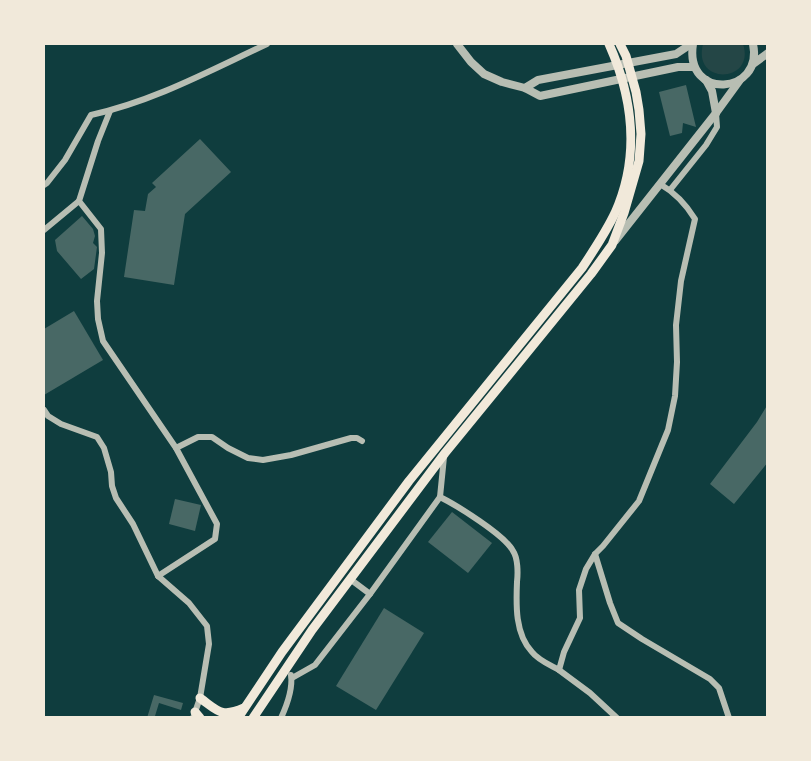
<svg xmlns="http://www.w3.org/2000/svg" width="811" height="761" viewBox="0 0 811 761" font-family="Lato,sans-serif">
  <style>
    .green { fill: #244646 }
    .building { fill: #486865 }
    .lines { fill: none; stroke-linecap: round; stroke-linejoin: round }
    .minor { stroke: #b8beb3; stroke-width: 6 }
    .tertiary { stroke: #b8beb3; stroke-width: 8 }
    .primary { stroke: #f1e9da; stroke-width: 9 }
  </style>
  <rect width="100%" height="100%" fill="#0f3d3e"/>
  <path class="green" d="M703,44H743C756,83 692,86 703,44Z"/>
  <g class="building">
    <path d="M686,85L696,127L683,123L682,133L670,136L659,92Z"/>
    <path d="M200,139L231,172L185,214L174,285L124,277L134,210L145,211L148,194L156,187L152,183Z"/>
    <path d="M82,216L93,229L95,236L93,243L97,247L94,269L81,279L57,251L55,240Z"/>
    <path d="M74,311L103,360L44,395V329Z"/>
    <path d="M768,404V462L734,504L710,484L757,422Z"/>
    <path d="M175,499L201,505L195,531L169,524Z"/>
    <path d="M452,512L492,543L468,573L428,542Z"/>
    <path d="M384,608L424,633L376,710L336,686Z"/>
    <path d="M154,695L183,703L181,710L159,703L155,716L159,718H147Z"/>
  </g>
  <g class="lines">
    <g class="minor">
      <path d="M110,111L98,141L79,201L101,229L102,253L97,301L98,319L103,341L176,448L217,524L215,539L158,576"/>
      <path d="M44,185L47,183L65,160L91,115C154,101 209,71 267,44"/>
      <path d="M670,190L706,145L717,127L716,113"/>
      <path d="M44,230L79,201"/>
      <path d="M44,410L48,416L61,424L97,437L104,448L111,472L112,486L116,498L133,524L158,576L189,603L207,626L209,644L200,698L193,718"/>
      <path d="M176,448L198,437H212L228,448L248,458L263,460L291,455L351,438H357L362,441"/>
      <path d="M444,457L440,497C456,505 505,535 513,551C518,558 518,573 517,582C516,605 515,634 532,652C538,660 550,665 559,670L564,652L580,618L579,590L586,569L595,554L603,546L639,501L668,430L675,396L677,362L676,325L681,281L695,219C687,206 674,192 660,184"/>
      <path d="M595,554L610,603L618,623L642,639L710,679L719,688L729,718"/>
      <path d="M350,579L370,594"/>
      <path d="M559,670L590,693L617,718"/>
      <path d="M292,678L315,665L370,594L440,497"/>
      <path d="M281,718C287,705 293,689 291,675"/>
    </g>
    <g class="tertiary">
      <path d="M457,44L471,62L484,74L502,82L525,88L540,96L678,67H694"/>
      <path d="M693,44C684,101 764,95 753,44"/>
      <path d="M753,64L768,53"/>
      <path d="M706,80L712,91L716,113"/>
      <path d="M525,88L538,80L676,54L691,44"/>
      <path d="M615,241L716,113L740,80"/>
    </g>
    <g class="primary">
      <path d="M200,698C218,711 221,718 244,708"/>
      <path d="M195,712L200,718"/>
      <path d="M238,718L282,652L409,481L582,268C594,250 606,232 615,213C640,157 633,98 609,44"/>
      <path d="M253,718L312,630L445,453L591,274L612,245L624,213L639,161L641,134L639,110L636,92L626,56L620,44"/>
    </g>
  </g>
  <rect width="811" height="761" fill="none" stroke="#f1e9da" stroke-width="90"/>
</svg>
